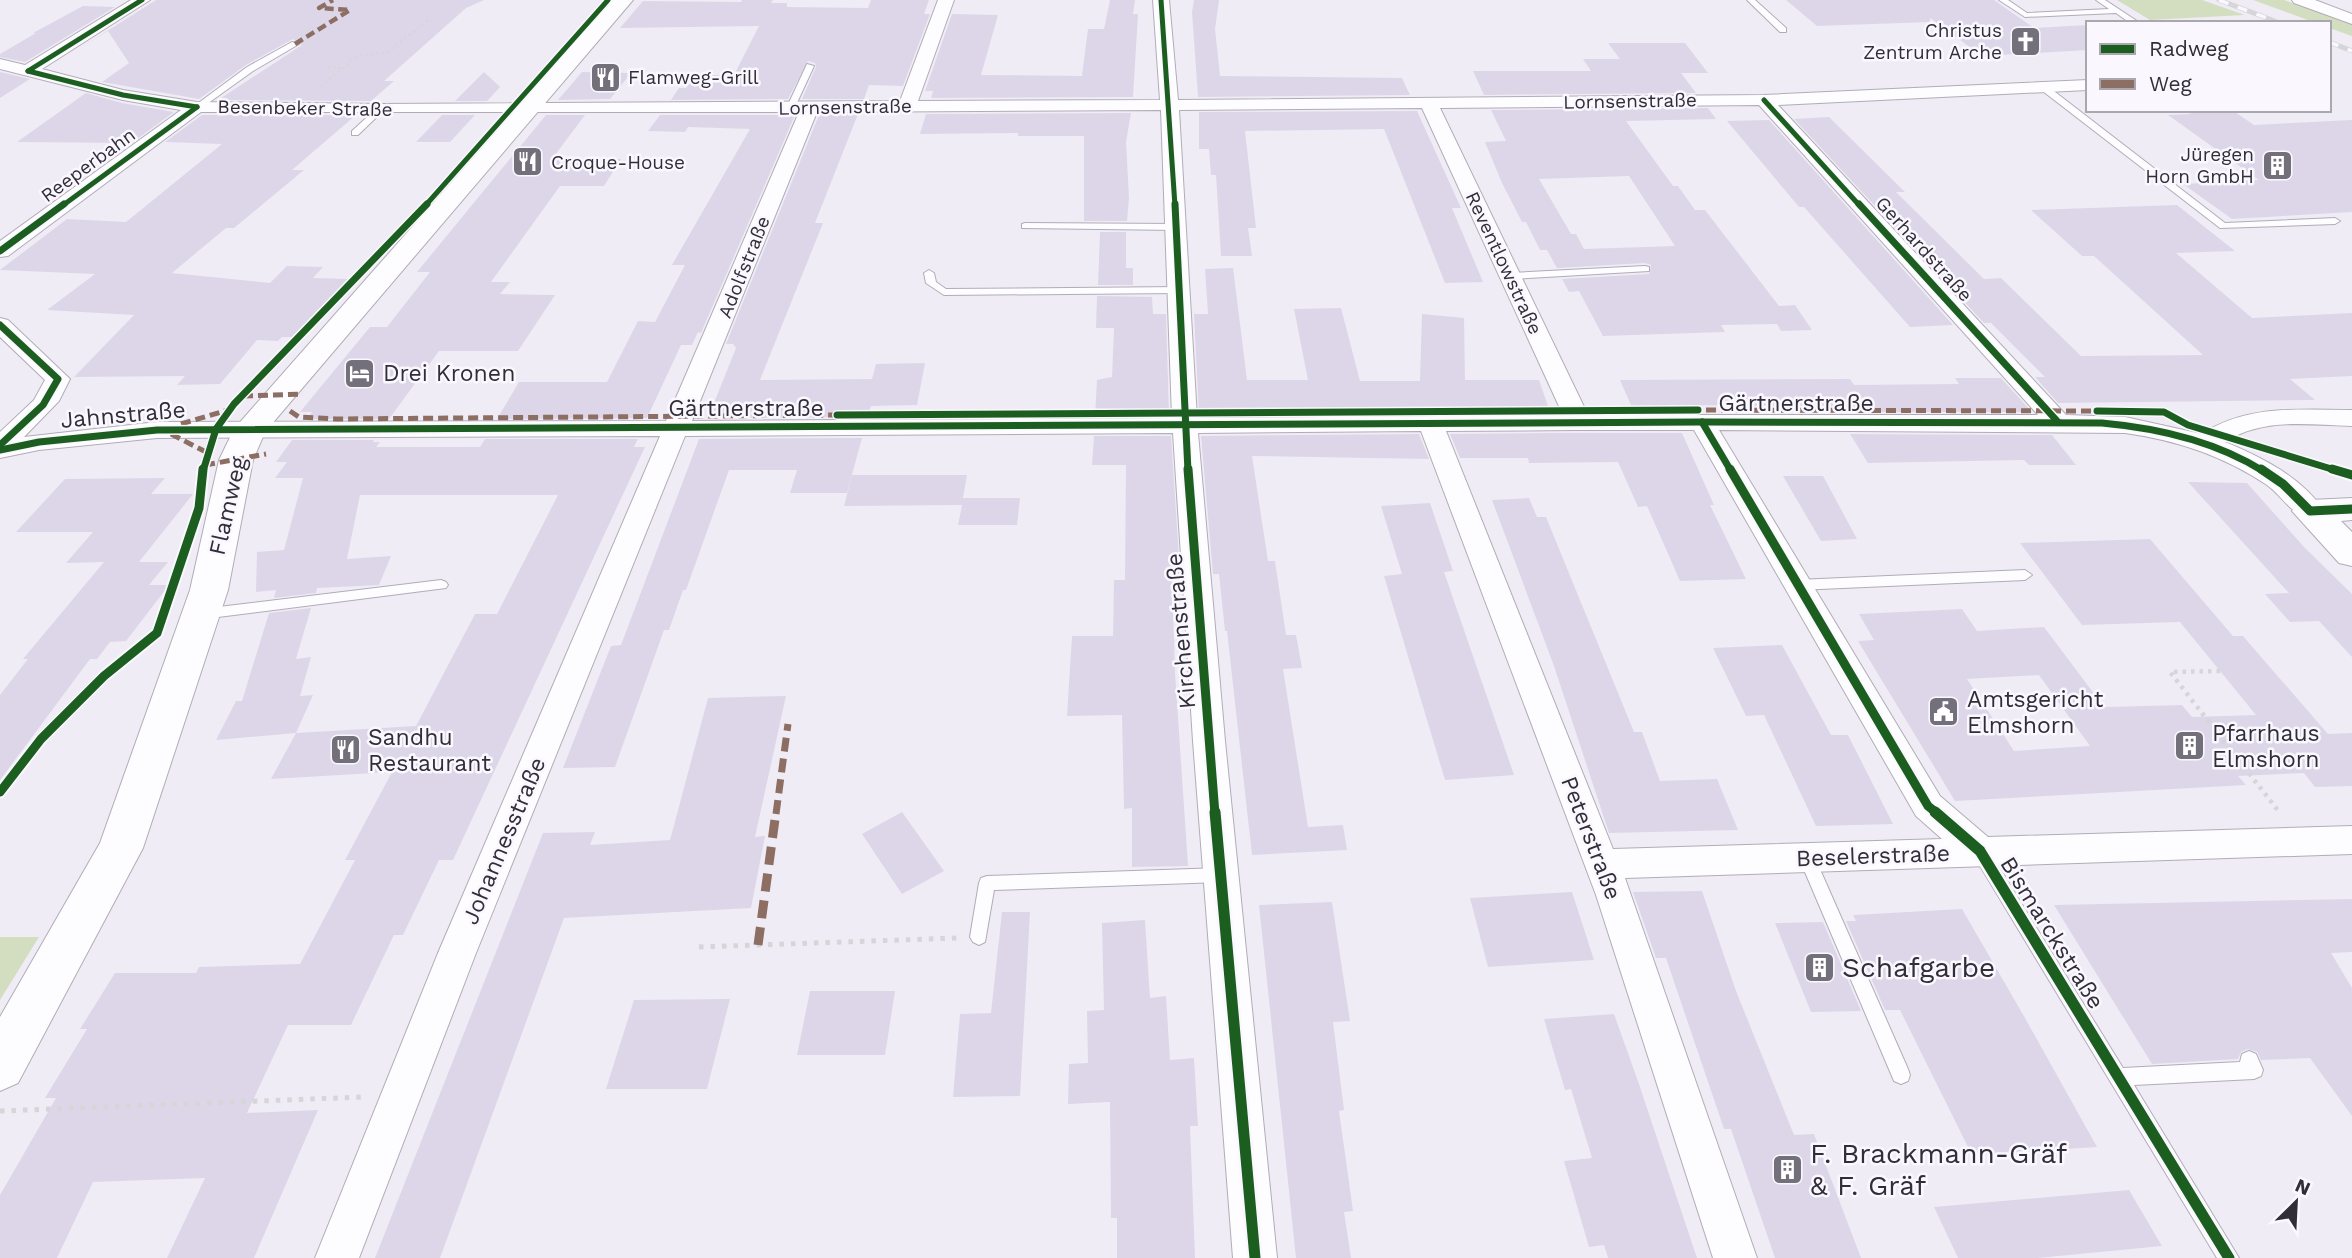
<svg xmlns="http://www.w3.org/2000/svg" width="2352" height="1258" viewBox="0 0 2352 1258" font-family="'Work Sans',sans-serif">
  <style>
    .green { fill: #d3dec0 }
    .building { fill: #ddd6e8; fill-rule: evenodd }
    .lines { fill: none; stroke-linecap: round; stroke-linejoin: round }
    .lane-casing { stroke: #b1adb7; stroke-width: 2 }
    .street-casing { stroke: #b1adb7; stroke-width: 2 }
    .secondary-casing { stroke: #b1adb7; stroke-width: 2 }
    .path-far2 { stroke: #d6d5d8; stroke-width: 2.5; stroke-dasharray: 2 3.5; stroke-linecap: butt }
    .path-far1 { stroke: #d6d5d8; stroke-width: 4.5; stroke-dasharray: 3.5 5; stroke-linecap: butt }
    .path { stroke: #d6d5d8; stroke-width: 5; stroke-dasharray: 4.5 7; stroke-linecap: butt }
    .lane { fill: #fdfcfe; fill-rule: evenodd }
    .street { fill: #fdfcfe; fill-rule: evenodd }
    .secondary { fill: #fdfcfe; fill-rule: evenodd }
    .rail-casing { stroke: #d6d5d8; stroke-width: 5 }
    .rail { stroke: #faf8fe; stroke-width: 3.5; stroke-dasharray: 10; stroke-linecap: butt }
    .quiet-far3 { stroke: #8d6e63; stroke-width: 4.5; stroke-dasharray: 9 4.5; stroke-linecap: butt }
    .quiet-far2 { stroke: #8d6e63; stroke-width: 5; stroke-dasharray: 10 5; stroke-linecap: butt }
    .quiet-far1 { stroke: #8d6e63; stroke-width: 7; stroke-dasharray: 14 7; stroke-linecap: butt }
    .quiet { stroke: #8d6e63; stroke-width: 9; stroke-dasharray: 18 9; stroke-linecap: butt }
    .cycleway-far3-casing { stroke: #faf8fe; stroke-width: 8 }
    .cycleway-far2-casing { stroke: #faf8fe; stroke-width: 10 }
    .cycleway-far1-casing { stroke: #faf8fe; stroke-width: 13 }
    .cycleway-casing { stroke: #faf8fe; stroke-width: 16 }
    .cycleway-far3 { stroke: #1b5e20; stroke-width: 5 }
    .cycleway-far2 { stroke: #1b5e20; stroke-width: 7 }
    .cycleway-far1 { stroke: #1b5e20; stroke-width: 9 }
    .cycleway { stroke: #1b5e20; stroke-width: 11 }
    .labels { text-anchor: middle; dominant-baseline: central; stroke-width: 5; stroke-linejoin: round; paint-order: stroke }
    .far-poi-label { font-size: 19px; fill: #322e39; stroke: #faf8fe; text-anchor: end }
    .far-street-label { font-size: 19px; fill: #322e39; stroke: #faf8fe }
    .poi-label { font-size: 23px; fill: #322e39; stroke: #faf8fe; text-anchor: start }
    .street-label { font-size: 23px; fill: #322e39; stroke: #faf8fe }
    .near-poi-label { font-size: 28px; fill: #322e39; stroke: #faf8fe; text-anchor: start }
  </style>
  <rect width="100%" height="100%" fill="#f0ecf6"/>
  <g class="green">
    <path d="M2117,0H2202L2245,15L2150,20Z"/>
    <path d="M2253,0H2284L2352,24V36L2329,28V23H2316Z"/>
    <path d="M0,937H39L0,1000Z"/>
  </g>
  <g class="building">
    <path d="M156,0H484L466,8L384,81H394L371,101L218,100L302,45L293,39L246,65L199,99L102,82L129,63L108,31L77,50Z"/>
    <path d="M742,0H773L771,3H787V7L868,8L871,0H929L924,14H930L903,86L869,85L864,99H802L816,67L815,63L808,61L788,99L671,100L679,88H686L696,75H734L759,26L620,28L643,1L741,2Z"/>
    <path d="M1110,0H1135L1133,14H1138L1133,97L931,98L933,91H925L952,14L998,15L981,75L1082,76L1088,29H1104Z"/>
    <path d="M1194,0H1219L1215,29L1220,76L1402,78L1410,95L1198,97L1192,12Z"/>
    <path d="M1786,0H1994L2034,28L2088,25V50L1982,56L1930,18V22L1817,26Z"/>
    <path d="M83,6L115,7L25,62L0,57V54L36,33H33Z"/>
    <path d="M1608,43H1685L1708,73H1681L1696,93L1484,95L1473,71H1591L1583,59H1620Z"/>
    <path d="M0,72L30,79L0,98Z"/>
    <path d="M484,72L500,87L487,101H455Z"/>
    <path d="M582,72L631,73L610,99L558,100Z"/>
    <path d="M86,93L122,103L174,112L133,142L126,143L17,142Z"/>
    <path d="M1708,108L1716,119L1626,121L1673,186H1678L1695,210H1705L1779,306L1795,305L1812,330L1781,331L1777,324L1721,325L1725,332L1603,336L1579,291L1569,292L1562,279L1649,274L1651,265L1645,263L1557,268L1547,250H1540L1526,222H1522L1502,183L1485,142L1506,141L1491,110ZM1629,176L1675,246L1584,249L1576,234H1571L1539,179Z"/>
    <path d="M2185,110H2232L2254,125L2352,120V212L2232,219L2183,184L2259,180L2168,115L2191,114Z"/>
    <path d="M1417,111L1461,208H1452L1483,282L1445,283L1384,129L1245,131L1256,228H1248L1252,256H1221L1216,175H1211L1209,149H1199V112Z"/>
    <path d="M1131,113L1126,142L1129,198L1127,221H1084V136H1018V133L920,134L926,114Z"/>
    <path d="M858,114L815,223H823L760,380L872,379L876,364L925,363L917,405L871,406L867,417L708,418L736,348L733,344H726L819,115Z"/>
    <path d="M202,115H356L292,170H304L234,228H226L172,273L270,283L287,266L323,267L313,278L348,279L292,337H282L278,341L257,340L220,384L177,385L185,376L74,377L134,315L47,310L95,274L0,270L67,219L126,222L222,144L165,142Z"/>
    <path d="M442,115H475L450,142H416Z"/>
    <path d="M546,115H585L552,159H621L604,186H560L491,282H510L500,294L555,295L518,351H439L389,419H307L312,412H300L370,327H387L430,272H417Z"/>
    <path d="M660,115H795L701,333L698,332L692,345H681L647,418L497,419L519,382H607L638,321L655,322L685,265H672L750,129L688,127L685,132L648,131Z"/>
    <path d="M1829,117L1905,192H1896L1984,279L2001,278L2081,356L2203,355L2094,256H2082L2031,210L2177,205L2235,251L2176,253L2252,318L2352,313V376L2290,379L2315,400L2058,403L2035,377H2045L1991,323H1984L1794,119Z"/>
    <path d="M1769,120L1953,325L1910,327L1804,207H1799L1727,121Z"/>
    <path d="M1100,232H1126V268H1133V285H1098Z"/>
    <path d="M1233,268L1247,380H1308L1294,309L1341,308L1360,381H1420L1422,314L1464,318L1465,380H1539L1550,412L1199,415L1194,314H1208L1205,269Z"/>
    <path d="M1097,296L1152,297L1153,314H1166L1169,415L1095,416L1097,380L1112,377L1114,328H1096Z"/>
    <path d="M1955,378H2001L2032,412H1837L1833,406L1669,405L1673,412H1634L1620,380L1850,379L1854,385L1959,384Z"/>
    <path d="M1557,433H1682L1714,505H1710L1746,579L1680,581L1647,506L1638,507L1618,462L1529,463L1528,458H1460L1450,434Z"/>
    <path d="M1419,434L1429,459L1252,456L1268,561H1275L1286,635H1296L1302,668L1283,669L1308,827L1343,825L1347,850L1252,855L1227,631H1225L1219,574H1213L1201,436Z"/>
    <path d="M1850,434L2052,435L2076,465H2029L2024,460L1868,463Z"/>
    <path d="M1094,436H1171L1180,574L1172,575L1175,673L1188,866L1132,867V808L1124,809L1122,715L1067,716L1072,636H1113L1114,580H1125L1126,465H1092Z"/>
    <path d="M862,438L847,493H790L797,470H729L686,590H683L669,630H664L615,767L563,768L611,646L621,645L699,439Z"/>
    <path d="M485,439H638L634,447H645L453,860H439L403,935H394L351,1025H288L247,1113L318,1110L254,1258H167L205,1178L93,1182L57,1258H0V1195L56,1098H45L87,1029H80L115,973H196L199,967L300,964L355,860H345L392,772L271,779L296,733L416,726L475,614H497L558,495H360L347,559L391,556L379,585L317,588L316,593L274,598L276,590L256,592L257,552L284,550L303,478H275L287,462H276L292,440H374L373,442H380L376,447H480Z"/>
    <path d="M852,475H967L963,498H1020L1017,525H958L962,505L844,506Z"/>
    <path d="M1783,476H1823L1857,539L1821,541Z"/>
    <path d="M165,478L151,494H193L139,562H168L149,585H169L126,641L110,642L97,659H90L0,780V695L28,659H23L104,562L66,563L93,532H16L65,479Z"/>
    <path d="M2188,482L2247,483L2305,548L2352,594V657L2319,621L2290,622L2265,594L2289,593Z"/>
    <path d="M1529,498L1537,517H1546L1634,732H1642L1660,781L1717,779L1738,830L1609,833L1554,666L1492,500Z"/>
    <path d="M1430,503L1453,571L1444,572L1514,775L1445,780L1384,576L1402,574L1381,506Z"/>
    <path d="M2150,539L2233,636H2243L2328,734L2352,733V786L2315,787L2304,773L2238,776L2246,785L1955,801L1858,641L1874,640L1859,614L1962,609L1977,631L2044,627L2104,707L2182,705L2192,717L2256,715L2180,622L2082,625L2020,543ZM2039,675L2090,746L2014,751L1967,679Z"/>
    <path d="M311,608L296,659L311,657L300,696L313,695L296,733L216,740L236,701H242L269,613Z"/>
    <path d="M1782,645L1831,735H1848L1893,824L1816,826L1764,715L1746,716L1713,648Z"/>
    <path d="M786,696L755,837L765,836L751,908L564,918L440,1258H375L543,833L595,832L590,845L670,840L708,698Z"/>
    <path d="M902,812L944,871L902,894L862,834Z"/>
    <path d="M1702,891L1736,991L1794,1135L1814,1134L1861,1258H1775L1731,1129H1724L1666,958H1656L1633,892Z"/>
    <path d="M1572,892L1594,960L1488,967L1470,898Z"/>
    <path d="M2352,899V952L2331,953L2352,988V1116L2310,1058L2261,1060L2257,1052L2248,1049L2241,1052L2238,1059L2152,1064L2054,905Z"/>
    <path d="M1332,902L1350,1021L1333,1022L1344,1110L1339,1111L1353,1211L1344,1212L1351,1258H1296L1259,905Z"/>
    <path d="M1962,909L2025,1018L2097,1147L1972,1155L1900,1010H1885L1846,921H1856L1853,915Z"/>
    <path d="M1002,912H1030L1020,1096L953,1097L960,1014L991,1013Z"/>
    <path d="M1145,920L1150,998L1166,996L1170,1060L1194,1058L1198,1126H1190L1195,1258H1117V1218H1111L1110,1102L1068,1104L1069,1064L1088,1063L1087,1011L1104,1010L1102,923Z"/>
    <path d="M1823,922L1861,1011L1811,1012L1775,923Z"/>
    <path d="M810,991H895L885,1055H797Z"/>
    <path d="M730,999L707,1089H606L634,1000Z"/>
    <path d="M1614,1014L1639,1084L1697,1258H1608L1604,1245L1589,1247L1564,1161L1592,1158L1571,1089L1565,1090L1544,1019Z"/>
    <path d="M2129,1190L2162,1246L2038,1258H1958L1934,1207Z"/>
  </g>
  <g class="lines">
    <defs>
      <g id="lane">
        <path d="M1747,0H1755L1786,28V32H1780Z"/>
        <path d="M1999,0H2008L2027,13L2109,9L2096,0H2105L2140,23H2130L2116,13L2025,17Z"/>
        <path d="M292,42L299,44L253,71L200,109L193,107L247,67Z"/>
        <path d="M807,64L814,66L795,107L788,109L787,107Z"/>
        <path d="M2040,85H2046L2225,223L2335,218L2340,221L2335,224L2220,228L2040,89Z"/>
        <path d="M378,107L385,109L358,135H352V131Z"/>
        <path d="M1025,223L1177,224L1182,227L1177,230L1022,228V224Z"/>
        <path d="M1645,266L1649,267V271L1511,279L1506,276L1511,273Z"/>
        <path d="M929,270L934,273L936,282L946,289L1179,287L1184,290L1179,293L944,295L926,283L924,273Z"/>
        <path d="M2025,570L2032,575L2025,580L1797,590L1790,585L1797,580Z"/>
        <path d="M441,580L446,582L448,585L446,588L202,619L195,614L202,609Z"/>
        <path d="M1980,844L1986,846L2123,1068L2240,1062L2242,1054L2249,1051L2256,1054L2263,1070L2261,1076L2254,1079L2134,1085L2239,1258H2217L1974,856L1972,851L1974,846Z"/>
        <path d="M1807,851L1813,853L1815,858L1908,1069L1910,1075L1908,1081L1901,1084L1894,1081L1799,858L1801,853Z"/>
        <path d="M1221,868L1227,870L1229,875L1227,880L1221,882L994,890L985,942L979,945L973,942L970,937L979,883L981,878L987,876Z"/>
      </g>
      <g id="street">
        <path d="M131,0H150L42,69L123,90L197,102L381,104L900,101L938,0H954L918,101L1160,100L1153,0H1169L1178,100L1764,95L2088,80V90L1778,105L2066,415L2125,417L2202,434C2248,404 2299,410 2352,410V426C2309,425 2263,417 2225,442C2261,457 2302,477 2324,511L2320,517C2296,524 2285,498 2267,485C2224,456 2176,440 2125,433L1719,430L1940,796L1988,837L2352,826V854L1625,878L1757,1258H1713L1596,895L1421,431L1198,433L1225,741L1277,1258H1233L1193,741L1173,433L685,436L476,953L359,1258H315L438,953L660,436L157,438L39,450L0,458V432L34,400L45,380L0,337V318L8,320L70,379L59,401L24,437L157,422L666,421L799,112H201L8,256L0,257V241L181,110L123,100L0,69V59L25,65ZM1759,105L2038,415H1588L1440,108ZM1422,108L1563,415L1197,418L1179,110ZM1161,110L1172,418L692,421L817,112ZM1575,430H1694L1916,816L1942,839L1613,849L1446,431Z"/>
        <path d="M2292,0H2315L2352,14V24L2294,3Z"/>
      </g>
      <g id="secondary">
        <path d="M612,0H633L265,432L253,460L228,590L143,848L18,1083L0,1091V1017L100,843L190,590L219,460L234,429Z"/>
        <path d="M2352,498V520L2341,521L2352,532V566L2339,563L2292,511L2298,503L2310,500Z"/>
      </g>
    </defs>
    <use href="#lane" class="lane-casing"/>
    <use href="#street" class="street-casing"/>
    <use href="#secondary" class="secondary-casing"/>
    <g class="path-far2">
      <path d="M328,67L343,68"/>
      <path d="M321,86L358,56L388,52L429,19"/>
    </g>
    <path class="path-far1" d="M2220,671L2170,672L2280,813"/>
    <g class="path">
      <path d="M699,947L957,938"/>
      <path d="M0,1111L363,1097"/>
    </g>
    <use href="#lane" class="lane"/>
    <use href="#street" class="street"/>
    <use href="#secondary" class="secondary"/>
    <defs>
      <g id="rail">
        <path d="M2219,0L2280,23"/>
        <path d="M2329,42L2352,51"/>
      </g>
    </defs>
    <use href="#rail" class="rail-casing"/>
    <use href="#rail" class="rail"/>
    <path class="quiet-far3" d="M295,44L350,10L319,8L333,0"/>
    <g class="quiet-far2">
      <path d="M243,396L303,394"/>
      <path d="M1691,410L2104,411"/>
      <path d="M290,411L299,417L336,419L841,415"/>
      <path d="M181,424L228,410"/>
      <path d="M171,434L208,453"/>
      <path d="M205,465L266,454"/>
    </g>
    <path class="quiet-far1" d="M776,814L788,724"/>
    <path class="quiet" d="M758,945L776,812"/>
    <defs>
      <g id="cycleway-far3">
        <path d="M1161,0L1175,206"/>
        <path d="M28,71L123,95L197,107"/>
        <path d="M28,71L142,0"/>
        <path d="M1764,100L1860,206"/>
        <path d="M62,206L197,107"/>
        <path d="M425,206L608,0"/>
      </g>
      <g id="cycleway-far2">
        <path d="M1175,204L1188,471"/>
        <path d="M1859,204L2058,422"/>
        <path d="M0,251L64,204"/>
        <path d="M0,325L58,379L43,405L0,445"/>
        <path d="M2097,411L2164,412L2188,425L2338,471"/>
        <path d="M837,415L1698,410"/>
        <path d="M1702,422L1731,471"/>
        <path d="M0,450L39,442L157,430L1702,422L2102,423C2158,428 2215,441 2263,471"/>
        <path d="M203,471L216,429L234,404L427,204"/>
      </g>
      <g id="cycleway-far1">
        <path d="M1188,469L1215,814"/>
        <path d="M1730,469L1928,806L1938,814"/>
        <path d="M2261,469L2283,484L2310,511L2352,509"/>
        <path d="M2332,469L2352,475"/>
        <path d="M0,792L41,739L104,676L157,633L199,508L203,469"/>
      </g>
      <g id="cycleway">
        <path d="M1215,812L1255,1258"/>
        <path d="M1935,812L1980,851L2229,1258"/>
      </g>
    </defs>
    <use href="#cycleway-far3" class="cycleway-far3-casing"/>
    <use href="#cycleway-far2" class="cycleway-far2-casing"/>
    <use href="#cycleway-far1" class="cycleway-far1-casing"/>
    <use href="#cycleway" class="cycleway-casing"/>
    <use href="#cycleway-far3" class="cycleway-far3"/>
    <use href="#cycleway-far2" class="cycleway-far2"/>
    <use href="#cycleway-far1" class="cycleway-far1"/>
    <use href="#cycleway" class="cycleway"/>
  </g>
  <defs>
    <symbol id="church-square" viewBox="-11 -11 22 22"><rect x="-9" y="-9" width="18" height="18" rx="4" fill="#74707b" stroke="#faf8fe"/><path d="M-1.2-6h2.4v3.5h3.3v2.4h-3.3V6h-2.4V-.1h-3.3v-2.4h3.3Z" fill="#fff"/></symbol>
    <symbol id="restaurant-square" viewBox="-11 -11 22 22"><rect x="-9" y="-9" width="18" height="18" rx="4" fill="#74707b" stroke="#faf8fe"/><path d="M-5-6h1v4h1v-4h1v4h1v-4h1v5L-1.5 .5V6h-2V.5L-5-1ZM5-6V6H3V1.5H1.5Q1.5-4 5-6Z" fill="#fff"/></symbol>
    <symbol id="building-square" viewBox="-11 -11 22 22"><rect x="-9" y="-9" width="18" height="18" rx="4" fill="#74707b" stroke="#faf8fe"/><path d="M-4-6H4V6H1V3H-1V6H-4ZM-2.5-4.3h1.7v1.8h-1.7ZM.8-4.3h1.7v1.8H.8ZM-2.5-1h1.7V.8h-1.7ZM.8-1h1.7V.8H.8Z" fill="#fff"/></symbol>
    <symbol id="hotel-square" viewBox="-11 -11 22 22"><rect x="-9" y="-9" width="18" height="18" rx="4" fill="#74707b" stroke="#faf8fe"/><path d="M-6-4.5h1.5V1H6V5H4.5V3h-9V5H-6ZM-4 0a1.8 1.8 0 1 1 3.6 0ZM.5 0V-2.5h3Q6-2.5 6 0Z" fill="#fff"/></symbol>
    <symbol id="civic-square" viewBox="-11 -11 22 22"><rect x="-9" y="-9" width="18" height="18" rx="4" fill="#74707b" stroke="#faf8fe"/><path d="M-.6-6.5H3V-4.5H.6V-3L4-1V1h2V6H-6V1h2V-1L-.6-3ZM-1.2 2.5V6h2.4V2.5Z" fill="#fff"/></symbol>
  </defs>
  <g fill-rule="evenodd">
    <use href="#church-square" x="2008" y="24" width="35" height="35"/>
    <use href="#restaurant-square" x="588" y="60" width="35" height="35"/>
    <use href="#restaurant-square" x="510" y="144" width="35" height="35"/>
    <use href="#building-square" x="2260" y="148" width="35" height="35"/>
    <use href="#hotel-square" x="342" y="356" width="35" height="35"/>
    <use href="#civic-square" x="1926" y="694" width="35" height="35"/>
    <use href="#building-square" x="2172" y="728" width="35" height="35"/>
    <use href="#restaurant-square" x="328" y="732" width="35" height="35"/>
    <use href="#building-square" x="1802" y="950" width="35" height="35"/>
    <use href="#building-square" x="1770" y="1152" width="35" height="35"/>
  </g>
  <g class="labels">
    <g class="far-poi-label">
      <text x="2002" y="30">Christus<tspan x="2002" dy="22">Zentrum Arche</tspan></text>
      <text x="628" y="77" text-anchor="start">Flamweg-Grill</text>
      <text x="2254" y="154">Jüregen<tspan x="2254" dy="22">Horn GmbH</tspan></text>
      <text x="551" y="162" text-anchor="start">Croque-House</text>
    </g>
    <g class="far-street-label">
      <text transform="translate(1630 101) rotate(-1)">Lornsenstraße</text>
      <text transform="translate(845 107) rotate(-1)">Lornsenstraße</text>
      <text transform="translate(305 108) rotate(1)">Besenbeker Straße</text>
      <text transform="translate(88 165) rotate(-36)">Reeperbahn</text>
      <text transform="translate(1924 249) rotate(48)">Gerhardstraße</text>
      <text transform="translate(1504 263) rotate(65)">Reventlowstraße</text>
      <text transform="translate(744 267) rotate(-68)">Adolfstraße</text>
    </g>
    <g class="poi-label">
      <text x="383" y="373">Drei Kronen</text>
      <text x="1967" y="699">Amtsgericht<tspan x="1967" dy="26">Elmshorn</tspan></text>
      <text x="2212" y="733">Pfarrhaus<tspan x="2212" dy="26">Elmshorn</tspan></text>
      <text x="368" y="737">Sandhu<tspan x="368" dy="26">Restaurant</tspan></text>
    </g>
    <g class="street-label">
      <text x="1796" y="403">Gärtnerstraße</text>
      <text x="746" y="408">Gärtnerstraße</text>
      <text transform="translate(123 415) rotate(-5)">Jahnstraße</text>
      <text transform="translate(228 506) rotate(-77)">Flamweg</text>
      <text transform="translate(1181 631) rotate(-95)">Kirchenstraße</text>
      <text transform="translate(1591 838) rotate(69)">Peterstraße</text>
      <text transform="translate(504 841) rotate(-67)">Johannesstraße</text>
      <text transform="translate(1873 856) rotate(-2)">Beselerstraße</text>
      <text transform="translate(2052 933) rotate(58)">Bismarckstraße</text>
    </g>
    <g class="near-poi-label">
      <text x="1842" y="967">Schafgarbe</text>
      <text x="1810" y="1153">F. Brackmann-Gräf<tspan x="1810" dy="32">&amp; F. Gräf</tspan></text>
    </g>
  </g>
  <rect x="2086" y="21" width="245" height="91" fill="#faf8fe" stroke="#aaa7af" stroke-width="2"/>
  <rect x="2100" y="44" width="35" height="10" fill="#1b5e20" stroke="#aaa7af" stroke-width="2"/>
  <text x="2149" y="56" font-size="21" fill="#322e39">Radweg</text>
  <rect x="2100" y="79" width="35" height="10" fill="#8d6e63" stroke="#aaa7af" stroke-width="2"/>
  <text x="2149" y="91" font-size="21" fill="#322e39">Weg</text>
  <g transform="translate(2296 1202) rotate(24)" stroke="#faf8fe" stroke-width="5" paint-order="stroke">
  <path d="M0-5L12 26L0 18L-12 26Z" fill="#322e39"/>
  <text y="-10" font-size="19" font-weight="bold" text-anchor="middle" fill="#322e39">N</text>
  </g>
</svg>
